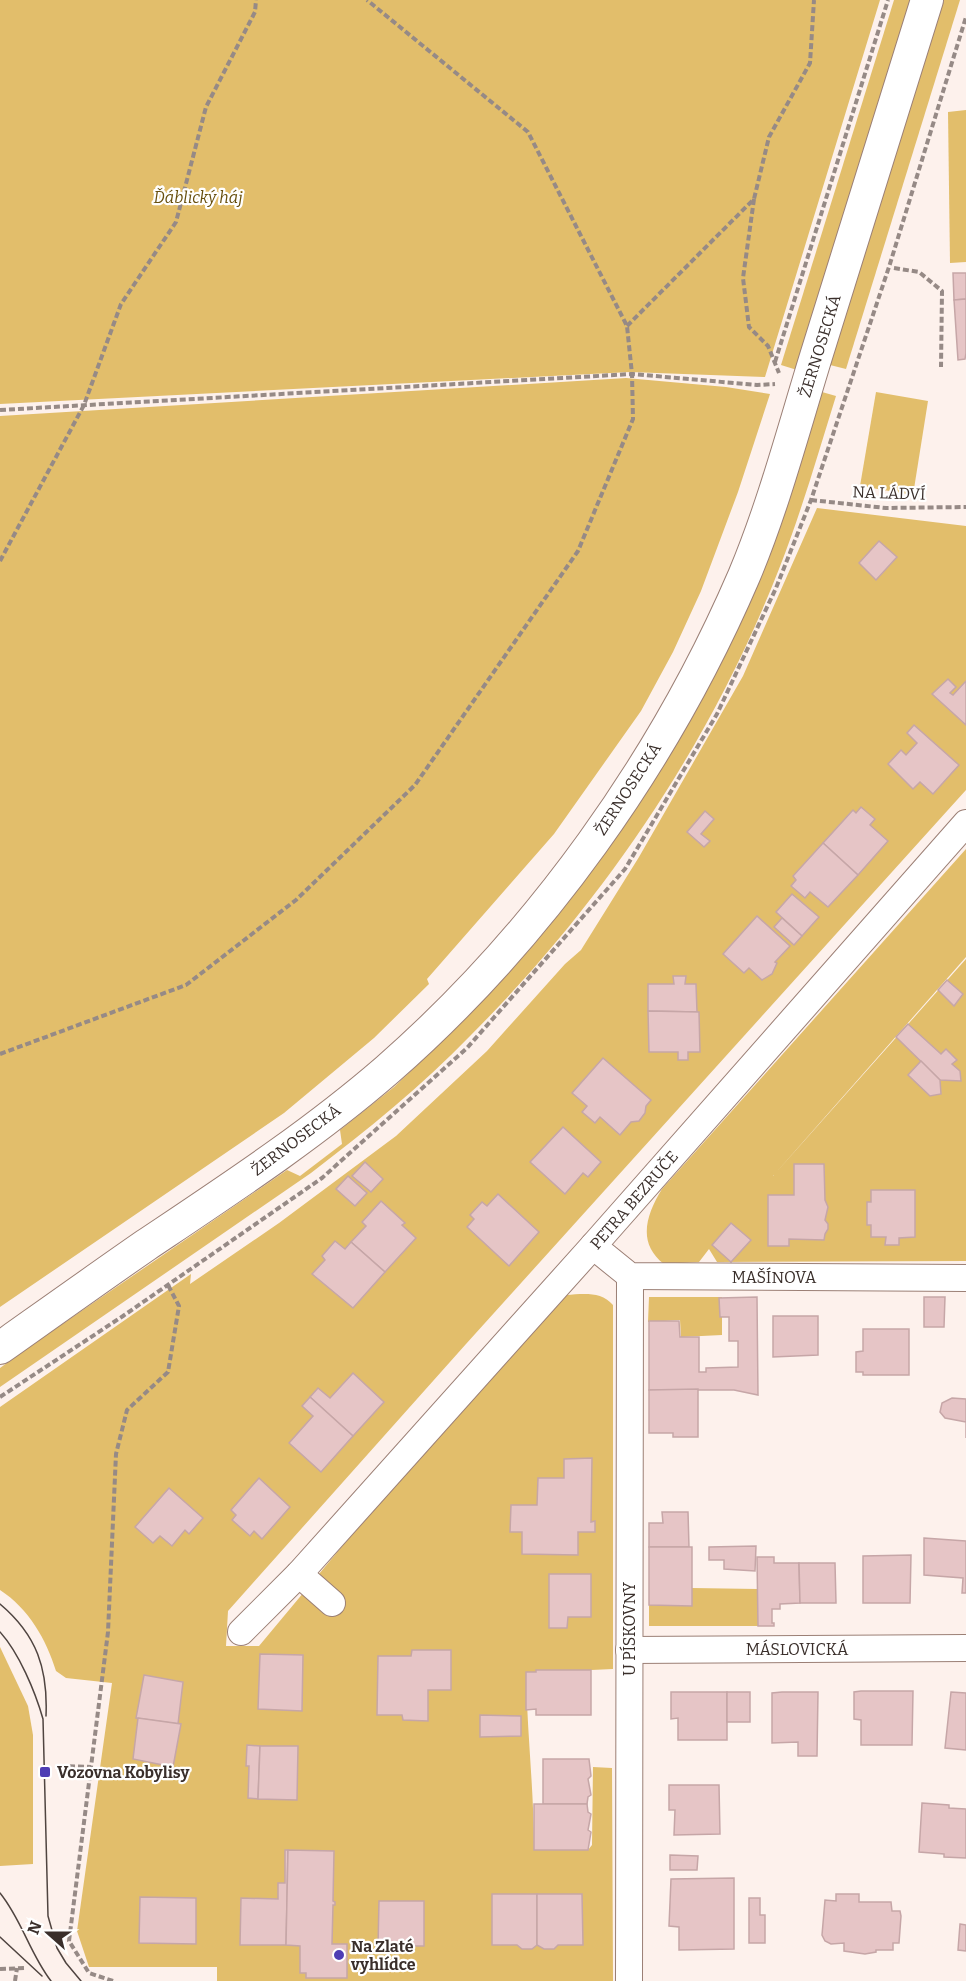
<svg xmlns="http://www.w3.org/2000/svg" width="966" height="1981" viewBox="0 0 966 1981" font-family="Bitter,serif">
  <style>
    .green { fill: #e2be6b; fill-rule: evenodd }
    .building { fill: #e6c5c6; stroke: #c6a6a7; stroke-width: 1.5 }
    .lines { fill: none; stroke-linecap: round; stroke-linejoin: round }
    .minor-casing { stroke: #9b7f75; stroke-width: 28 }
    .tertiary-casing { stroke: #9b7f75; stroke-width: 34 }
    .path { stroke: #968a86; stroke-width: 4; stroke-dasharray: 6 3; stroke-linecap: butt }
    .minor { stroke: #fff; stroke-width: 26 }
    .tertiary { stroke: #fff; stroke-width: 32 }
    .tram { stroke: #4f4440; stroke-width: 1.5 }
    .poi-dot { fill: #4e3db4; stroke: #fff; stroke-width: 2 }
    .labels { text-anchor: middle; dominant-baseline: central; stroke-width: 4.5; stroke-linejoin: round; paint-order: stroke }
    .park-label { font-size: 16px; font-style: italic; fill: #674f0d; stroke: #fff }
    .street-label { font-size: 16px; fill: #3a2f2b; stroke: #fff }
    .poi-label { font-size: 16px; font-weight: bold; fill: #3a2f2b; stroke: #fff; text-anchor: start }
  </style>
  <rect width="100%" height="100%" fill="#fdf1ec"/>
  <g class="green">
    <path d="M0,0H880L765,377L630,372L0,404Z"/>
    <path d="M894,0H911L797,370L781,365Z"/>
    <path d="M944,0H960L846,369L830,365Z"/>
    <path d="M966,110V262L950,263L948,112Z"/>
    <path d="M626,378L726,387L770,394L738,492L701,591L673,652L641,711L554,834L427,979L429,984L374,1038L284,1113L0,1307V416Z"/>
    <path d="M822,392L836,396C818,454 801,513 779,569C711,743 603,903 471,1035C422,1086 367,1130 311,1173L0,1387V1368L26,1349L287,1170L300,1176L342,1144L340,1130L394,1087L458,1026L515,966L562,910L654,781L688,722L788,498Z"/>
    <path d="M876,392L928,401L913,495L860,486Z"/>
    <path d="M817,508L966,526V790L466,1344L228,1611L226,1646H259L344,1544L566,1295C583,1294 601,1291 613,1305V1669L526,1673C527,1732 534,1790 534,1850H588L592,1845L593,1767L612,1768L613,1981H217V1967H89L77,1931L112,1683L66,1678L56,1671C46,1639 29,1609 0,1590V1407L191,1274L190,1284L279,1223L396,1136L487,1051L565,964L581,950L639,857L743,676ZM879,542L897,557L876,580L859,563Z"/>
    <path d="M966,849V957L773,1176L966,959V1261L717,1262L709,1249L699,1262L664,1264C637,1243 646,1215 662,1189Z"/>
    <path d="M649,1297H722V1335L681,1337L680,1320L648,1322Z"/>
    <path d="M692,1588L758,1589V1626H649V1605L691,1606Z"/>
    <path d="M0,1647L28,1706L33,1735V1864L0,1866Z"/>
  </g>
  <g class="building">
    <path d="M953,273H966V299L954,300Z"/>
    <path d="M966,299V353L965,359L958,360L954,300Z"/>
    <path d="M879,541L897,557L876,580L859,563Z"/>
    <path d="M948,679L956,687L950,693L953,695L966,681V725L932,694Z"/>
    <path d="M914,725L959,765L933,794L920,782L913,789L888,764L901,750L906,755L917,743L907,733Z"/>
    <path d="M861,807L875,819L870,825L888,841L858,875L823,843L853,810L856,813Z"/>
    <path d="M705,811L714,819L701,834L710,841L704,847L687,832Z"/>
    <path d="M823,843L858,875L828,907L810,892L805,898L791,886L796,880L793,876Z"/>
    <path d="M792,894L819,917L802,936L776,912Z"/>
    <path d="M757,916L790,946L775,962L777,963L772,974L762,980L749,968L744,973L723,954Z"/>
    <path d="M782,918L802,936L794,945L774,927Z"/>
    <path d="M673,976H686L685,984H696L697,1012L648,1011V984H674Z"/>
    <path d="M947,980L963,994L954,1006L938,990Z"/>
    <path d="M648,1011L699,1012L700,1052H688V1060H678V1052H649Z"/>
    <path d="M908,1024L941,1054L946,1049L957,1060L952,1064L960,1071L961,1081L940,1080L896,1037Z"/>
    <path d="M603,1058L651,1100L646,1106L645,1113L639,1121L631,1122L620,1135L600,1117L595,1123L582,1112L587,1106L572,1093Z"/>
    <path d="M921,1061L940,1080L941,1094L930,1096L908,1075Z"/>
    <path d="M563,1127L601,1162L588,1177L583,1173L565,1194L530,1162Z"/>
    <path d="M365,1162L383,1179L371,1192L352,1176Z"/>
    <path d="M794,1164H824L825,1200L828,1207L825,1220L828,1224V1229L825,1234L824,1240L789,1239V1246H768V1195H794Z"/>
    <path d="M348,1176L367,1193L355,1206L336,1189Z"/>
    <path d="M871,1190H915V1237L899,1238V1245H885L886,1237H871V1225H867V1202H871Z"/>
    <path d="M498,1194L539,1232L509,1266L467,1227L474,1219L470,1215L482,1202L487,1206Z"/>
    <path d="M381,1201L405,1223L402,1225L416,1238L385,1272L351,1242L366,1226L362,1222Z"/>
    <path d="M731,1223L751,1240L731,1262L712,1245Z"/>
    <path d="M335,1241L345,1249L351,1242L385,1272L353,1308L312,1274L325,1260L322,1256Z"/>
    <path d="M757,1297L758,1395L734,1390H649V1321H679L680,1337H699V1372H706V1368L738,1367V1341H729V1317H720L719,1298Z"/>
    <path d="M924,1297H945L944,1327H924Z"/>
    <path d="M773,1316H818V1355L773,1357Z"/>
    <path d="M863,1329H909V1375H863V1372H856V1352L863,1351Z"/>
    <path d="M353,1373L384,1402L353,1436L310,1397L318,1388L330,1398Z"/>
    <path d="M698,1389V1437H673V1433H649V1390Z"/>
    <path d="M310,1397L353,1436L321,1472L289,1443L313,1416L302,1406Z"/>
    <path d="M952,1398L966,1399V1438V1422L945,1418L940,1412L942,1403Z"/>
    <path d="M592,1458L591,1522L595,1521V1532H578V1555L522,1554V1532H510L511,1505H537L538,1478H564V1459Z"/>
    <path d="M259,1478L290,1507L262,1539L254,1531L250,1536L232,1520L236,1515L231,1510Z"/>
    <path d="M169,1488L203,1518L189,1534L185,1530L172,1546L160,1536L153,1543L135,1527Z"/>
    <path d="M662,1512H688L689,1547H649V1523H663Z"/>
    <path d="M924,1538L966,1541V1593H962L963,1578L924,1575Z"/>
    <path d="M756,1546L755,1571L724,1569V1560H709V1547Z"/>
    <path d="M649,1547H692V1606L649,1605Z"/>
    <path d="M911,1555L910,1603H863V1556Z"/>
    <path d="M757,1557H774V1563H799L800,1603L780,1604V1609H772V1623H774V1626H758Z"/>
    <path d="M799,1563H835L836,1603H800Z"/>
    <path d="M549,1574H591V1617H568L567,1628H549Z"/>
    <path d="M412,1650H451V1690H428V1721L403,1720L402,1715H377L378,1656H411Z"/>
    <path d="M260,1654L303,1655L302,1711L258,1709Z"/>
    <path d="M536,1670H591V1715H536V1709L526,1710V1672H536Z"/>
    <path d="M144,1675L183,1682L178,1724L136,1718Z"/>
    <path d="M861,1691H913L912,1745H861V1720L854,1719V1692Z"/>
    <path d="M671,1692H727V1740H678V1718L671,1719Z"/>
    <rect x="727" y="1692" width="23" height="30"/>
    <path d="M782,1692H818L817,1756H798V1742L772,1743V1693Z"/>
    <path d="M951,1692L966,1693V1750L945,1748Z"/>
    <path d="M480,1715L521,1716V1736L480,1737Z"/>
    <path d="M138,1718L181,1724L173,1767L133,1759Z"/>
    <path d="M247,1745L260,1746L258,1799L248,1798L249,1766H246Z"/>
    <path d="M260,1746H298L297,1800L258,1799Z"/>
    <path d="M543,1759H589L591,1776L588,1779L591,1795L588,1797L587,1804H543Z"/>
    <path d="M669,1785H719L720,1834L674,1835L675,1810H669Z"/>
    <path d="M922,1803L949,1805V1808L966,1809V1858L944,1857V1854L919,1852Z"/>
    <path d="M534,1804H587L588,1812L591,1814L588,1830L591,1832L588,1850H534Z"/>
    <path d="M285,1850H288L286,1945H240L241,1898L278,1899V1883H285Z"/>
    <path d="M288,1850L334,1851L333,1901L335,1902V1905H333L332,1944H347V1978H306V1973H300V1946L286,1945Z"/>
    <path d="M670,1855L698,1856L697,1870H670Z"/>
    <path d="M734,1878V1949L679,1950V1927L669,1926L671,1879Z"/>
    <path d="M492,1894H537V1945L532,1949H522L517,1945H492Z"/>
    <path d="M537,1894H582L583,1945H558L554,1949H544L537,1945Z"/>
    <path d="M836,1894H859V1902H891L892,1911H900L901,1916L899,1943H893V1950H876V1952L865,1954L844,1951V1943L831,1944L825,1941L822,1935L825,1900L836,1901Z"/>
    <path d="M140,1897L196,1898V1944L139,1943Z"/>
    <path d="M749,1898H760V1915H765V1943H749Z"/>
    <path d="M379,1901H424V1946H378Z"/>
    <path d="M960,1924L966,1925V1951L958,1950Z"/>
  </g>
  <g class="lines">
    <defs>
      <g id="minor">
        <path d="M593,1246L630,1276L966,1278"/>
        <path d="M299,1574L332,1603"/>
        <path d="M241,1632L299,1574L593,1246L966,823"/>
        <path d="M629,1650L966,1648"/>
        <path d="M629,1981L630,1276"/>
      </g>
      <path id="tertiary" d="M0,1348C48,1314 97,1279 146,1245C228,1190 312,1135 387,1070C539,937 664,762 744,576C774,505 795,424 818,350C854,233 891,117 927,0"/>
    </defs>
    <use href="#minor" class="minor-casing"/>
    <use href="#tertiary" class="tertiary-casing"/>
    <g class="path">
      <path d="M754,199L743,278L749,327L768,346L779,373"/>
      <path d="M894,268L919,272L942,291L941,367"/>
      <path d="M627,326L754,199L769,137L810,63L814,0"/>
      <path d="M775,362L888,0"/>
      <path d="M0,410L632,374L757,385L775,384"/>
      <path d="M811,500L886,508L966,507"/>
      <path d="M0,561L84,405L121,304L176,222L206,107L255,12L256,0"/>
      <path d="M0,1054L186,985L296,900L415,785L578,551L633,419L632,374L627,326L528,132L367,0"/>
      <path d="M0,1397L123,1316L322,1178L467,1048L625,869L717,714L776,588L811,500L889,267L966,17"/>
      <path d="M60,1766L91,1767"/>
      <path d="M0,1969L26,1968"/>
      <path d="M15,1981L17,1968"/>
      <path d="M113,1981L89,1973L69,1941L108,1632L116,1454L127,1410L168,1372L179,1306L168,1285"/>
    </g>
    <use href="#minor" class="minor"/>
    <use href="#tertiary" class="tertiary"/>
    <g class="tram">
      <path d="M0,1604C37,1635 48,1669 46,1716"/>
      <path d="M0,1632C19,1653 35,1691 43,1719L48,1916L57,1948L66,1963L81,1981"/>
      <path d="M0,1893C22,1920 30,1954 51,1981"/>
      <path d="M0,1937L42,1976"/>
    </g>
  </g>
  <g class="poi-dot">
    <rect x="39" y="1766" width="12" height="12" rx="3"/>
    <circle cx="339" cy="1955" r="6"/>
  </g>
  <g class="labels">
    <g class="park-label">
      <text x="198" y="197">Ďáblický háj</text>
    </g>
    <g class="street-label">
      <text transform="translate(820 346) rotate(-73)">ŽERNOSECKÁ</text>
      <text transform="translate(889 493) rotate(2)">NA LÁDVÍ</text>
      <text transform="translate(628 789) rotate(-57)">ŽERNOSECKÁ</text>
      <text transform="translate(296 1140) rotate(-37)">ŽERNOSECKÁ</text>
      <text transform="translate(634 1200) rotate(-49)">PETRA BEZRUČE</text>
      <text x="774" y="1277">MAŠÍNOVA</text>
      <text transform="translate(629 1629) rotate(-90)">U PÍSKOVNY</text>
      <text x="797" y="1649">MÁSLOVICKÁ</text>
    </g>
    <g class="poi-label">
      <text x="57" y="1772">Vozovna Kobylisy</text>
      <text x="351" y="1946">Na Zlaté<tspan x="351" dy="18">vyhlídce</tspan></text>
    </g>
  </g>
  <g transform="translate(48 1933) rotate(291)" stroke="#ffffff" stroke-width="4.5" paint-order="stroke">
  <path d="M0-4.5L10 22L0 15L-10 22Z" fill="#3a2f2b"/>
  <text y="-9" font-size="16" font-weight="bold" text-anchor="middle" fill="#3a2f2b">N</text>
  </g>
</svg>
